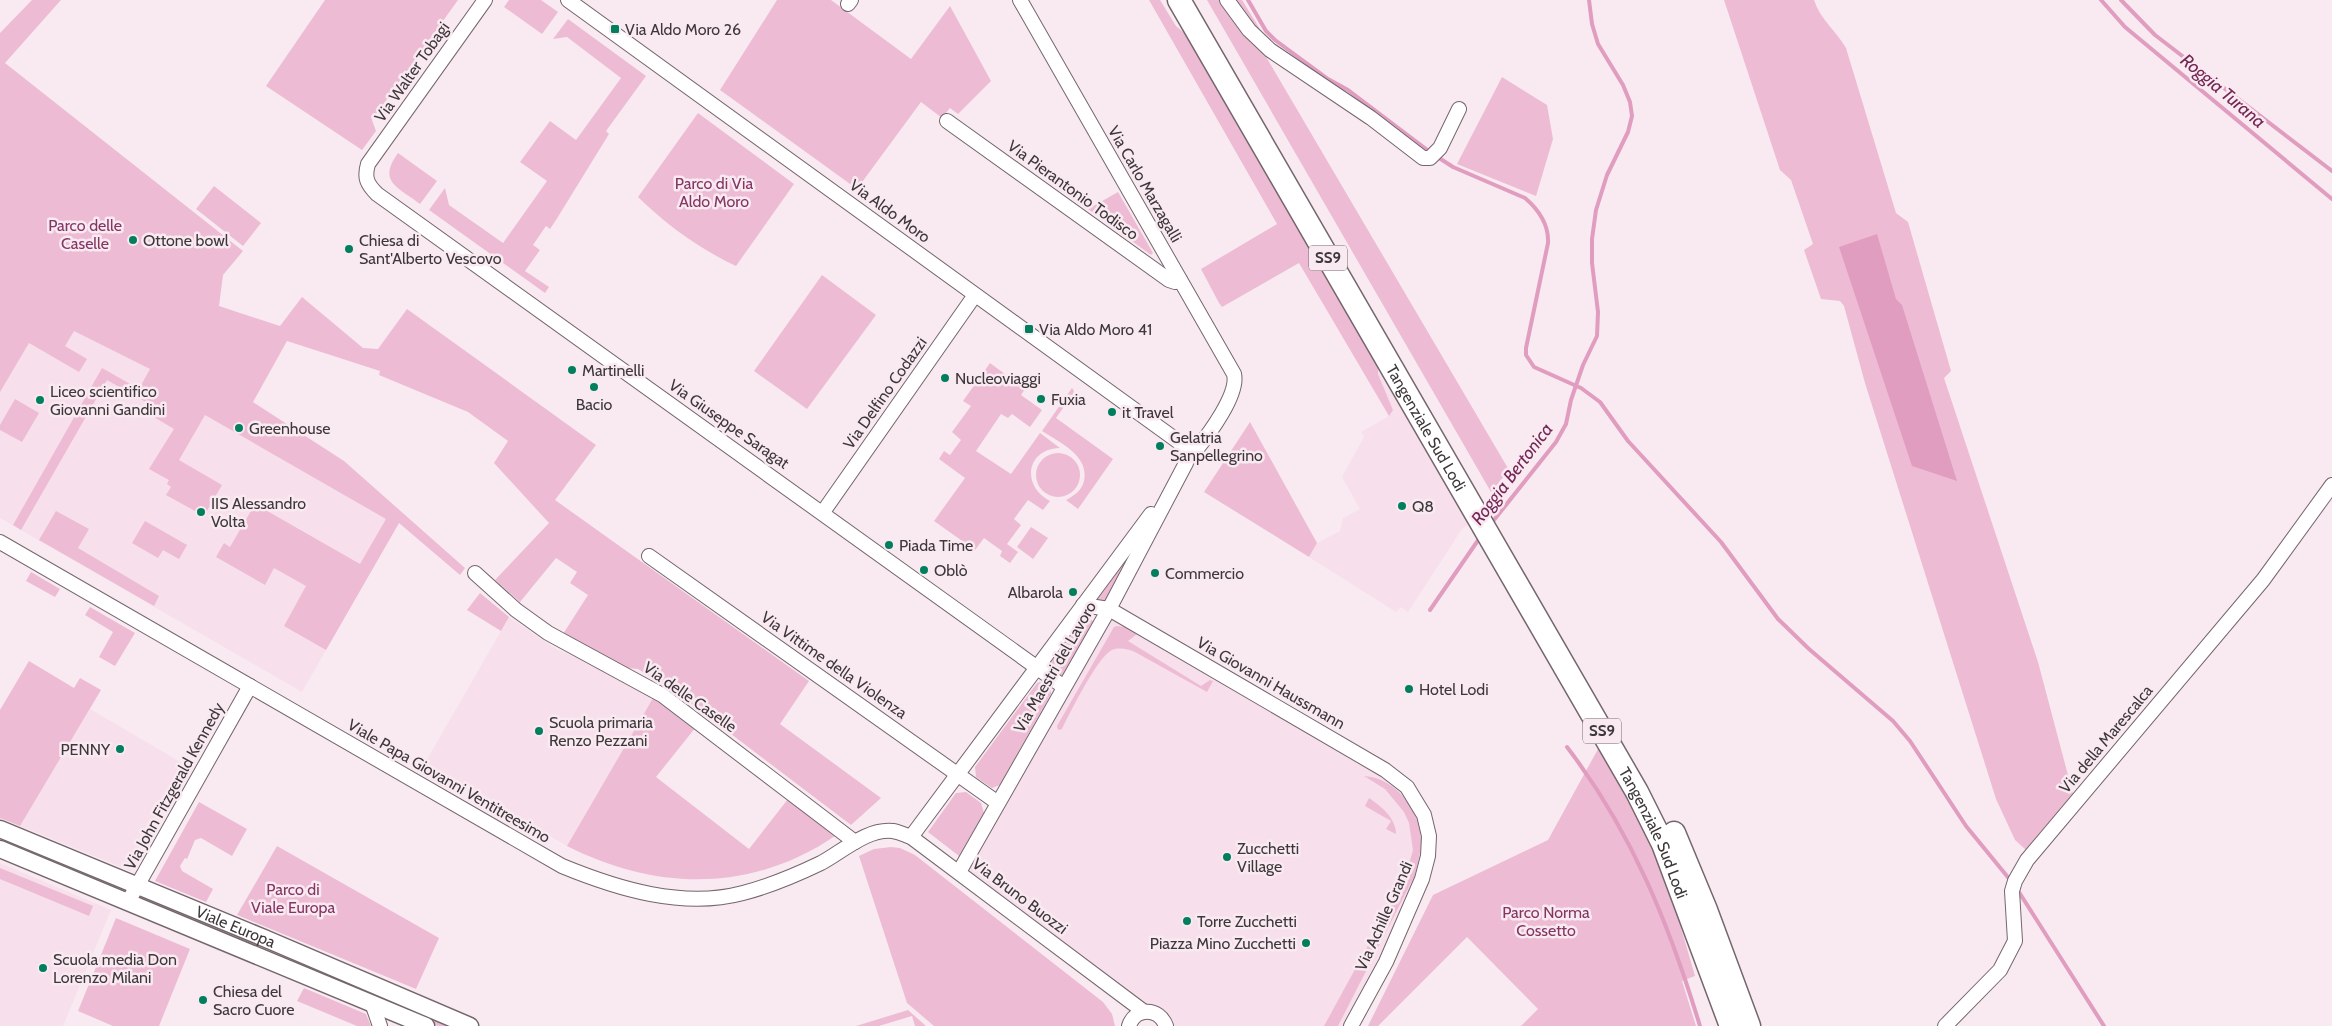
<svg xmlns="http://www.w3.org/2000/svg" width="2332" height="1026" viewBox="0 0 2332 1026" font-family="Cabin,sans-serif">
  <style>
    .built { fill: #f7dfeb }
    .green { fill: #edbcd4 }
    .water { fill: #e09dc0 }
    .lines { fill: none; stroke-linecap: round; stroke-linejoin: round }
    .stream { stroke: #e09dc0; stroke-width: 4 }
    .minor-casing { stroke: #74666d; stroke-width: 16 }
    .tertiary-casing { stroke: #74666d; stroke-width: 19 }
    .trunk-casing { stroke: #74666d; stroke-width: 25 }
    .minor { stroke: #fff; stroke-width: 14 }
    .tertiary { stroke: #fff; stroke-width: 16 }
    .trunk { stroke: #fff; stroke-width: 22 }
    .poi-dot { fill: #007e5d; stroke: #f9eaf1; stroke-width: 2 }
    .labels { text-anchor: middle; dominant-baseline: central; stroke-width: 5; stroke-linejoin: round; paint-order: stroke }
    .shield { fill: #f9eaf1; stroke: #766d72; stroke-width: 1 }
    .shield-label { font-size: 15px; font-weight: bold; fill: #3e383b }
    .poi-label { font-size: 16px; fill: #3e383b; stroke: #f9eaf1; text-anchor: start }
    .street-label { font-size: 16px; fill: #3e383b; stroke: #f9eaf1 }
    .park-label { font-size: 16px; fill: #843563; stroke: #f9eaf1 }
    .water-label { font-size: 18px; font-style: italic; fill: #742755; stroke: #f9eaf1 }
  </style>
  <rect width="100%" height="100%" fill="#f9eaf1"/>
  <g class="built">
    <path d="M0,294L282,434L374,502L399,523L302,692L0,518Z"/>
    <path d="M1378,360L1471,522L1462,529L1408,612L1401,607L1396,612L1309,557L1317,543L1340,531L1343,518L1360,509L1342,477L1364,437L1361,432L1389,416L1393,410L1378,374Z"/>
    <path d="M1109,611L1406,788L1427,836L1421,878L1348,1026H1174L1144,1009L962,872Z"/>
    <path d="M509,617L556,649L600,666L653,698L567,846L425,763Z"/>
    <path d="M90,709L189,767L131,871L20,826Z"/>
    <path d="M0,863L111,910L63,1026H0Z"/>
  </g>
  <g class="green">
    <path d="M32,0H61L5,63L243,251L223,275L219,306L280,326L302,297L363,348L378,349L407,309L596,445L555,500L809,681L780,724L881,798L851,825L677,693L638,669L628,668L563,634L588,595L570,583L577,572L556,558L520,602L495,580L549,523L494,463L508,441L468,412L379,375L380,371L287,341L253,402L344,461L465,568L460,575L399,523L326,650L284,626L306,586L274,568L265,585L216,557L224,543L230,547L255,504L360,564L386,519L205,415L179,460L222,485L204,516L166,495L171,487L167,484L169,480L149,469L174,429L154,417L158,409L107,380L21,530L13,525L102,368L139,389L150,369L74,331L65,346L87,359L79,372L29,343L0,392V33Z"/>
    <path d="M325,0H458L372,120L376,131L362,150L266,86Z"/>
    <path d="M509,0H541L558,12L542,34L504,7Z"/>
    <path d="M777,0H831L911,59L950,6L991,81L958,114L950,108L942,118L921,102L857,189L720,90Z"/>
    <path d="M1149,0H1160L1176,26L1194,41L1378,360V374L1393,410L1389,416L1299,263L1222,307L1219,303L1201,269L1277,224Z"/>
    <path d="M1207,0H1242L1266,39L1267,52L1265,55L1509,470L1491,492Z"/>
    <path d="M1724,0H1814C1820,19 1836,31 1846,48L1896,213L1908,222L1951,371L1944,378L2038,662L2073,794L2026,850L2015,840L1996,799L1865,383L1844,306L1840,301L1821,299L1804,250L1813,244L1791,180L1780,170Z"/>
    <path d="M568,19L646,76L606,131L609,134L556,220L550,229L546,226L533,245L540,250L525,271L549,287L545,293L429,210L445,188L449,205L503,243L547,181L520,162L550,121L576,140L621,78L567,37L553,39Z"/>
    <path d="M1502,77L1547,105L1553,139L1536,196L1457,164Z"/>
    <path d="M698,113L794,184L736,266C698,248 668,226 638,197Z"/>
    <path d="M398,153L437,181L420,204C398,187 377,182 398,153Z"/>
    <path d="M214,186L261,223L243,246L196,209Z"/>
    <path d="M1118,192L1153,253L1151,255L1088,209Z"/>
    <path d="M822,275L876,315L807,409L754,371Z"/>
    <path d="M990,363L1025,389L1021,395L1042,410L1030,427L1012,414L1008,418L1001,414L976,451L1011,474L1040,433L1060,448C1026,449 1021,486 1050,501L1043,510L1028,500L1014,519L1021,525L1007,544L1018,552L1010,563L1000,556L1002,551L984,538L975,550L934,521L965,478L939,459L944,451L950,455L961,440L952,432L971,406L963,401Z"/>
    <path d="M1072,388L1074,391L1073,394L1056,418L1113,459L1078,509L1066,500C1074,496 1082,490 1084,481C1090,456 1059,442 1042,431Z"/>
    <path d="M15,399L39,413L22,442L0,430V425Z"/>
    <path d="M1250,422L1317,543L1309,557L1204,492Z"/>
    <circle cx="1058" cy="475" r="22"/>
    <path d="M56,511L89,529L78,548L159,596L154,606L39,540Z"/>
    <path d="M145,521L187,545L179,559L163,550L158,558L132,543Z"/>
    <path d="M1031,527L1048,538L1033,559L1017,547Z"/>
    <path d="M1132,548H1134L1104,604L1093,603Z"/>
    <path d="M31,572L60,589L55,597L26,581Z"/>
    <path d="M480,593L509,617L501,631L467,610Z"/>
    <path d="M90,607L135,633L115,666L99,657L113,632L85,615Z"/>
    <path d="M1082,619L1092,620L1094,623L1063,675H1059L1050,669L1049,664Z"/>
    <path d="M1117,626L1125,627L1137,634L1128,641L1201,686L1210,680L1213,681L1207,692L1135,652C1128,649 1119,647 1112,650C1098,656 1070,713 1062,729L1058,730L1057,726L1114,627Z"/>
    <path d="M29,661L74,688L80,678L101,690L20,826L0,818V710Z"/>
    <path d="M1040,682L1051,690V694L1000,785L992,788L976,777L975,767L1037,683Z"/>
    <path d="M653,698L696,727L656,777L749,849L788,799L835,836C751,893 656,891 567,846Z"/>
    <path d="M1598,749L1630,804L1660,863L1672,897L1695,976L1682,981L1696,1026H1521L1538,1009L1467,937L1378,1026H1368L1433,895L1548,840Z"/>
    <path d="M1364,776C1396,778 1420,810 1421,840C1421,852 1418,863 1415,875L1338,1026H1324L1405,878L1413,850L1409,823L1404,812L1385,789Z"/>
    <path d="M966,792L981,803L984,813L959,856L928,832L956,793Z"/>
    <path d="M1369,798C1381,806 1396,818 1396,834L1386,829L1391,821L1365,806Z"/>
    <path d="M199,802L247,829L232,856L201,838L195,840L187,859L185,858L180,866L182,871L213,889L206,902L155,881Z"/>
    <path d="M277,846L439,938L416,989L237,915Z"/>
    <path d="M891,847L900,848L915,855L1103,1002L1112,1014L1115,1026H934L907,1003L859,856L874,849Z"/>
    <path d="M0,868L93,906L89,916L0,879Z"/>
    <path d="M155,903L450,1026H438L153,908Z"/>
    <path d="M116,918L190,949L159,1026H113L78,1011Z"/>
    <path d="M304,988L366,1014L371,1026H357L297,1001Z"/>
    <path d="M908,1010L926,1026H915L912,1016L879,1026H856Z"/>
  </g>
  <path class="water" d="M1877,234L1896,299L1902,305L1957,481L1912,466L1839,247Z"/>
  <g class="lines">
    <g class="stream">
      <path d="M1248,0L1266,31L1275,40L1328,79L1348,90L1430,152"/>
      <path d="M2101,0L2125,27L2332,199"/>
      <path d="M2121,0L2155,35L2332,171"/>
      <path d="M1436,156L1453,167L1525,198C1539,210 1549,224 1548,243L1526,348V355L1534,367L1581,388L1600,402L1628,441L1721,542L1778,619L1809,649L1893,721L1910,741L1966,826L2011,881"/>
      <path d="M1490,525L1556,442L1566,424L1571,400L1583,365L1597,336L1598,312L1592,263V239L1596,210L1607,175L1628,132L1632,116L1630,102L1623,85L1598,44L1592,24L1589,0"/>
      <path d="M1430,610L1481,536"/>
      <path d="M1567,747C1632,832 1669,924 1700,1026"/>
      <path d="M2017,889L2104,1026"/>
    </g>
    <defs>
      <g id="minor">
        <path d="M485,0L368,164C364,178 367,184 377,194L1064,687"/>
        <path d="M568,0L1179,442L1188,454"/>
        <path d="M1020,0L1234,374C1239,394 1209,434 1196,450L1188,454"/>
        <path d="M1227,0L1249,30L1270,50L1371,118L1423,158H1430L1440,148L1459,109"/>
        <path d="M848,4L851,0"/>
        <path d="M947,121L1169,280L1175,282L1180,280"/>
        <path d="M823,512L975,295"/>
        <path d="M0,542L562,866C618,889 683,909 743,893C770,886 796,875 821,863C842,852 867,828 893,831C899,832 905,835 911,837L1143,1011"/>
        <path d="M649,556L998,803"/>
        <path d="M475,573L516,610L548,633L662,695L855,842"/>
        <path d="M1083,605L1109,609L1385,770L1407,787L1424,815L1429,836L1428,856L1422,879L1386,962L1351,1026"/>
        <path d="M911,837L1151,514"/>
        <path d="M959,872L1109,609L1186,463L1188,454"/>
        <path d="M128,902L250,686"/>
        <path d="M372,1003L380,1026"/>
        <path d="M1129,1026C1135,1007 1159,1007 1166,1026"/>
        <path d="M1945,1026L2000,970L2015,941L2012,891L2015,881L2027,860L2263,580L2332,485"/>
      </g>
      <g id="tertiary">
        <path id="s1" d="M0,829L264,938L470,1026"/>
        <path d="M0,849L426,1026"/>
      </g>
      <g id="trunk">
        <path id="s2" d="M1179,0L1637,792L1663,844L1731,1026"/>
        <path d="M1674,833L1706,910L1749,1026"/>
      </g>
    </defs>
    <use href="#minor" class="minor-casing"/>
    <use href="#tertiary" class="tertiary-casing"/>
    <use href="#trunk" class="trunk-casing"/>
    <use href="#minor" class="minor"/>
    <use href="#tertiary" class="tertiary"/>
    <use href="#trunk" class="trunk"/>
  </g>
  <g class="poi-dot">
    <rect x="610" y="24" width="10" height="10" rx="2.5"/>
    <circle cx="133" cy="240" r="5"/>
    <circle cx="349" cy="249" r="5"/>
    <rect x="1024" y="324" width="10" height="10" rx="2.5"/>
    <circle cx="572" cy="370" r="5"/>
    <circle cx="945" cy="378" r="5"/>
    <circle cx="594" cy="387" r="5"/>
    <circle cx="1041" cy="399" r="5"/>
    <circle cx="40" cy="400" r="5"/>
    <circle cx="1112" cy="412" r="5"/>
    <circle cx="239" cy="428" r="5"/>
    <circle cx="1160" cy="446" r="5"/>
    <circle cx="1402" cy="506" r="5"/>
    <circle cx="201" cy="512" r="5"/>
    <circle cx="889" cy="545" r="5"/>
    <circle cx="924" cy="570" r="5"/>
    <circle cx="1155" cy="573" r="5"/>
    <circle cx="1073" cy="592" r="5"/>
    <circle cx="1409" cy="689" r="5"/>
    <circle cx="539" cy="731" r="5"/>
    <circle cx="120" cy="749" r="5"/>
    <circle cx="1227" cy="857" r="5"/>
    <circle cx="1187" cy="921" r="5"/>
    <circle cx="1306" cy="943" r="5"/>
    <circle cx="43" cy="968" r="5"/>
    <circle cx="203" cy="1000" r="5"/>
  </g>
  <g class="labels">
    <g class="shield">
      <rect x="1309" y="245.5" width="38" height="25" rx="4"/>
      <rect x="1583" y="718.5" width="38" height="25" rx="4"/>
    </g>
    <g class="shield-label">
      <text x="1328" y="258">SS9</text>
      <text x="1602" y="731">SS9</text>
    </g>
    <g class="poi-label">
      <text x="625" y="29">Via Aldo Moro 26</text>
      <text x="143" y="240">Ottone bowl</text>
      <text x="359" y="240">Chiesa di<tspan x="359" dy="18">Sant'Alberto Vescovo</tspan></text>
      <text x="1039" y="329">Via Aldo Moro 41</text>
      <text x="582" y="370">Martinelli</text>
      <text x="955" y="378">Nucleoviaggi</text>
      <text x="50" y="391">Liceo scientifico<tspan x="50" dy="18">Giovanni Gandini</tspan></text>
      <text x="1051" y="399">Fuxia</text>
      <text x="594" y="404" text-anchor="middle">Bacio</text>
      <text x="1122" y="412">it Travel</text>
      <text x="249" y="428">Greenhouse</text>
      <text x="1170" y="437">Gelatria<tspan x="1170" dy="18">Sanpellegrino</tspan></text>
      <text x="211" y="503">IIS Alessandro<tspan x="211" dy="18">Volta</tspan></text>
      <text x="1412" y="506">Q8</text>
      <text x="899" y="545">Piada Time</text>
      <text x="934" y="570">Oblò</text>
      <text x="1165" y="573">Commercio</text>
      <text x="1063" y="592" text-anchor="end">Albarola</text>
      <text x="1419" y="689">Hotel Lodi</text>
      <text x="549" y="722">Scuola primaria<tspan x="549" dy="18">Renzo Pezzani</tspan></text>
      <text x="110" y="749" text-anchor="end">PENNY</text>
      <text x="1237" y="848">Zucchetti<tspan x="1237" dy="18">Village</tspan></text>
      <text x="1197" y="921">Torre Zucchetti</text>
      <text x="1296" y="943" text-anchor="end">Piazza Mino Zucchetti</text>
      <text x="53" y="959">Scuola media Don<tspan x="53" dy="18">Lorenzo Milani</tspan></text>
      <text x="213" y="991">Chiesa del<tspan x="213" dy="18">Sacro Cuore</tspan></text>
    </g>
    <g class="street-label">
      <text transform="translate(412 72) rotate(-55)">Via Walter Tobagi</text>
      <text transform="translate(1145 184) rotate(60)">Via Carlo Marzagalli</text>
      <text transform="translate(1073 190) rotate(36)">Via Pierantonio Todisco</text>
      <text transform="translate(890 211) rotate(36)">Via Aldo Moro</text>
      <text transform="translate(885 393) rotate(-55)">Via Delfino Codazzi</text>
      <text transform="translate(729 424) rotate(35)">Via Giuseppe Saragat</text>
      <text stroke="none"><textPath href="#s2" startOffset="494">Tangenziale Sud Lodi</textPath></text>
      <text transform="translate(834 665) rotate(35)">Via Vittime della Violenza</text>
      <text transform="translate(1055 667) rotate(-60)">Via Maestri del Lavoro</text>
      <text transform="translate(1271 683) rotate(30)">Via Giovanni Haussmann</text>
      <text transform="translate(690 697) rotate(35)">Via delle Caselle</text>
      <text transform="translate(2106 739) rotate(-50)">Via della Marescalca</text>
      <text transform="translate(449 781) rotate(30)">Viale Papa Giovanni Ventitreesimo</text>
      <text transform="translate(174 786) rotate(-61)">Via John Fitzgerald Kennedy</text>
      <text stroke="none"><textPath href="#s2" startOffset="959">Tangenziale Sud Lodi</textPath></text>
      <text transform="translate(1020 896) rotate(37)">Via Bruno Buozzi</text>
      <text transform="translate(1384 916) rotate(-66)">Via Achille Grandi</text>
      <text stroke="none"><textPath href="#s1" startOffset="255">Viale Europa</textPath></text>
    </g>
    <g class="park-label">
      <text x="714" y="183">Parco di Via<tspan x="714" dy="18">Aldo Moro</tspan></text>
      <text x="85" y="225">Parco delle<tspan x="85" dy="18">Caselle</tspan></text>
      <text x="293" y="889">Parco di<tspan x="293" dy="18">Viale Europa</tspan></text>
      <text x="1546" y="912">Parco Norma<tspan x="1546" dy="18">Cossetto</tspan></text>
    </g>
    <g class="water-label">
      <text transform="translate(2223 91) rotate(40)">Roggia Turana</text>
      <text transform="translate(1512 474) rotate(-53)">Roggia Bertonica</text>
    </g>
  </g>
</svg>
